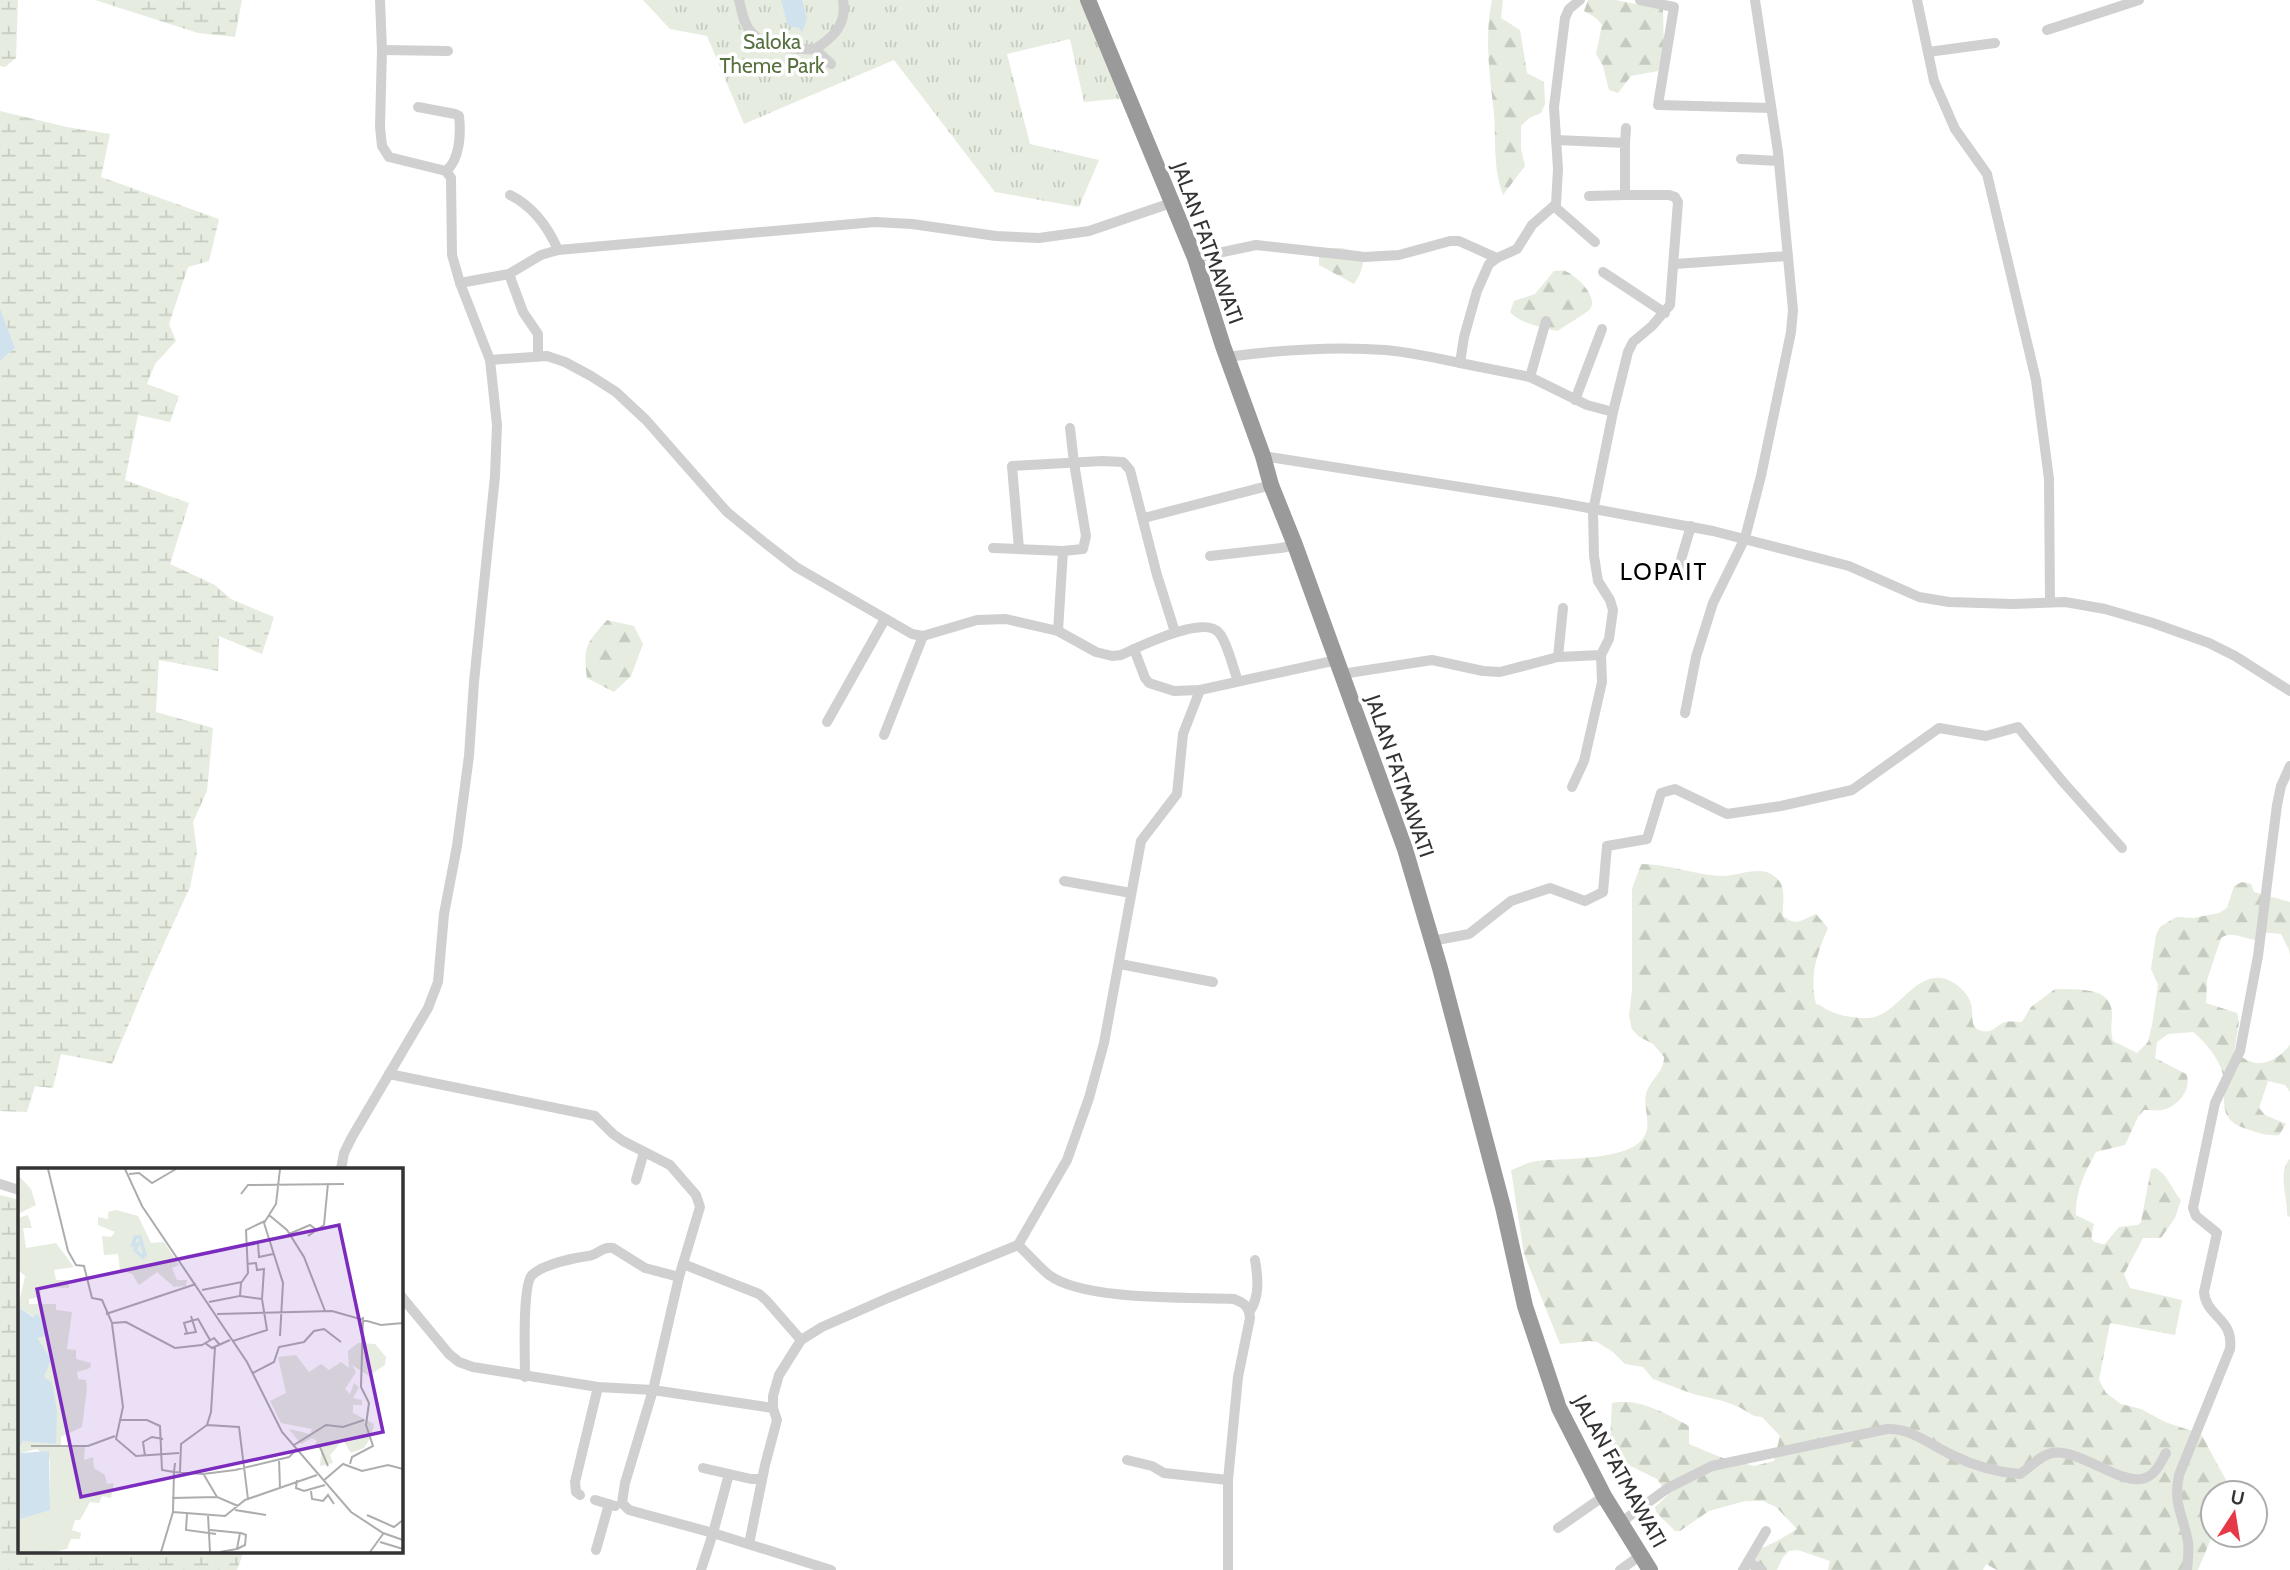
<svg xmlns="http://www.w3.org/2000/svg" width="2290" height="1570" viewBox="0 0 2290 1570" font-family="Cabin,sans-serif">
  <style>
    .forest { fill: url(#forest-firs) }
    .wetland { fill: url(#wetland-marsh) }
    .park { fill: url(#park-tufts) }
    .water { fill: #cfe2ee }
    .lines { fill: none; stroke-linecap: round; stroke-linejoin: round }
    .minor { stroke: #d0d0d0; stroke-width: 10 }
    .highway { stroke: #9a9a9a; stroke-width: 16 }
    .labels { text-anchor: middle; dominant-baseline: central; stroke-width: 7; stroke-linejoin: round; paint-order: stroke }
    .park-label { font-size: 21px; fill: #56703f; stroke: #fff }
    .street-label { font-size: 21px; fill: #333; stroke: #fff }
    .quarter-label { font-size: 24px; letter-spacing: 2px; fill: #000; stroke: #fff }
    .inset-river { fill: none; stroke: #cfe2ee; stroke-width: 3.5 }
    .inset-road { fill: none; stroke: #adadad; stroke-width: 2 }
    .view { fill: #7b2cbf; fill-opacity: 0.15; stroke: #7b2cbf; stroke-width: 3.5 }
    .inset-edge { fill: none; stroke: #333; stroke-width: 3.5 }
  </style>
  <defs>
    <pattern id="forest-firs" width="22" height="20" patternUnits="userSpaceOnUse" patternTransform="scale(1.75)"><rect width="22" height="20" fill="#e6ecdf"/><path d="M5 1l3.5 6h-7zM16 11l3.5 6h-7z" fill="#c6cbc0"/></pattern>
    <pattern id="wetland-marsh" width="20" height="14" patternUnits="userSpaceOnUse" patternTransform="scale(1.75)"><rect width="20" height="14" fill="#e6ecdf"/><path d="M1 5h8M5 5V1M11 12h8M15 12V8" fill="none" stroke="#c6cbc0"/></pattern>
    <pattern id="park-tufts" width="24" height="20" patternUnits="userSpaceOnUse" patternTransform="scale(1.75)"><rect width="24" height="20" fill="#e6ecdf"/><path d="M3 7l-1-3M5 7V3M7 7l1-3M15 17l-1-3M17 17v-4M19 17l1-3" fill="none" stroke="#c6cbc0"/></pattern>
  </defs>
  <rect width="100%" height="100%" fill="#fff"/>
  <g class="forest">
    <path d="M1492,0H1503L1501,18L1520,30L1527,73L1544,82L1545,104L1541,113L1529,118L1521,126V149L1525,166L1503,195C1493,169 1496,142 1494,114C1490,76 1484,38 1492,0Z"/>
    <path d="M1588,0H1615L1663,9L1664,55L1658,71L1631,76L1618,93L1609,90L1603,66L1596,54L1602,25L1596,18L1584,11Z"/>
    <path d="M1319,248H1341L1366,253L1360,274L1354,284L1319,265Z"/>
    <path d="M1554,271C1558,271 1562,270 1565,271C1576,275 1599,297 1590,309C1586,314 1565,325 1558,331C1544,328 1519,323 1510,312L1514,301L1535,294Z"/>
    <path d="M607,620L634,626L643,644L631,676L614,692L587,678C583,646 586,644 607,620Z"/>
    <path d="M1641,864C1669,864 1695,875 1722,876C1739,876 1760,865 1774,876C1788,886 1782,902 1783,916C1797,927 1801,920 1816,914L1828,928C1817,953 1809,977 1816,1004C1822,1005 1824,1009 1830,1011C1840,1016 1855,1018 1867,1018C1896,1018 1911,975 1941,978C1955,980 1972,995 1972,1010C1973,1019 1970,1028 1982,1031C1993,1034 1998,1023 2006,1022C2011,1021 2017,1022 2022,1022L2031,1007L2055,989C2074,990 2111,985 2112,1013C2112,1024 2110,1031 2113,1041L2137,1053L2148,1042L2152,1025L2158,985L2151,969L2156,935L2160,927L2176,917L2193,918L2219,913L2227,908L2234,886L2242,882L2251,884L2254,892L2290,902V956L2289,950L2281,934L2258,932L2256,940C2244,939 2232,930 2221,938L2207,980L2206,1003L2237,1013L2239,1022L2234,1053C2240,1056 2249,1062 2256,1063C2267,1065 2285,1054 2290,1044V1092L2285,1085L2268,1081L2259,1108L2265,1115L2286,1124L2279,1135C2268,1136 2258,1133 2247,1129C2210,1118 2232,1091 2220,1066C2215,1054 2203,1040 2193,1032L2168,1034L2157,1042L2155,1058L2186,1074C2193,1089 2177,1107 2162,1110C2157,1111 2149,1110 2144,1110L2138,1117L2125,1145L2096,1152C2085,1172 2075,1192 2076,1215L2094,1224C2091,1238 2088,1243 2105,1244L2119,1227L2138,1225L2141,1222L2151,1169L2155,1168C2167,1173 2172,1190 2181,1200L2175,1218L2161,1238H2143L2124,1274L2130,1288L2182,1300L2175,1335L2110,1323L2099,1380L2106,1393L2121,1404L2141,1409L2165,1422L2201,1434L2233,1493H2213V1534L2198,1570H1997L1986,1564L1983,1570H1828L1830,1561L1798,1550L1789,1551L1783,1557L1777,1570H1746L1754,1552L1779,1540L1797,1529L1776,1507L1763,1501H1745L1709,1511L1680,1531H1675L1656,1512L1655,1507L1668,1495L1657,1479L1614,1458L1610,1441L1612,1403C1637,1397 1667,1414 1689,1426V1444L1720,1457L1754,1466L1774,1461L1780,1436L1762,1417L1754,1416L1739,1407L1723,1401L1693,1394L1653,1379L1643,1367L1625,1364L1613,1352L1597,1342L1589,1341L1560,1344L1524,1254L1511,1170C1520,1167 1528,1162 1537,1161C1562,1158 1630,1161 1644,1137C1652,1124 1643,1108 1646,1094C1650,1079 1664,1073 1664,1057L1653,1044L1638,1036L1632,1029L1629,1016L1632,990V889Z"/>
    <path d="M2290,1159V1217L2287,1215C2288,1199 2277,1171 2290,1159Z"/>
  </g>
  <g class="wetland">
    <path d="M0,0H18L16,58L5,67L0,66Z"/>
    <path d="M95,0H242L235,37L198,33Z"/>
    <path d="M0,111L67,127L110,134L101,177L219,219L209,261L188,267L169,324L176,341L155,364L147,384L179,396L170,422L138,415L125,480L189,503L170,564L215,585L231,599L274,617L262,654L219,636L218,671L159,660L156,712L213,728L207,791L193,822L197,852L190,887L151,972L112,1064L61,1054L53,1088L35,1086L27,1112L0,1111V361L15,348L0,308Z"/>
    <path d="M0,1195L19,1200V1551H244L237,1570H0Z"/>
  </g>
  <path class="park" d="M643,0H1083L1127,98L1084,102L1070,39L1007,54L1030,144L1099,160L1079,207L995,192L894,60L744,124L707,36L670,29Z"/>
  <g class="water">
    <path d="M781,0H802L807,19L802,32L799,28L788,26Z"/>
    <path d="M0,308L15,348L0,361Z"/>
  </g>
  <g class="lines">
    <g class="minor">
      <path d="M380,0L382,50L380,127L382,146L389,157L446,171L451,178L452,255L460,283L490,360L547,356L565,362L591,376L616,392L646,420L727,512L765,543L796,567L912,634L923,636L977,620L1006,619L1058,631L1096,652L1112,656L1121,655C1139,647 1206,613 1220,634C1228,645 1233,668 1238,681"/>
      <path d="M739,0C742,11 743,23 751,32C764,48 796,50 815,49L831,64"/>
      <path d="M1640,0L1674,7L1658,105L1771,108"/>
      <path d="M1917,0L1934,81L1955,129L1987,174L2036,380L2049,479L2050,602"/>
      <path d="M2047,30L2139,0"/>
      <path d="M815,49C834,37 847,24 843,0"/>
      <path d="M382,50L448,51"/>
      <path d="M1928,52L1995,43"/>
      <path d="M418,107L455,114L459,116C461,133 460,160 446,171"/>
      <path d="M1556,140L1625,143V195H1669L1675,197L1678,202L1670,305L1652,326L1633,342L1628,352L1613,412"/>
      <path d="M1625,143L1626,128"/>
      <path d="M1741,159L1779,161"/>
      <path d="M510,195C532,206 548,227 558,250"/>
      <path d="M1589,196L1625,195"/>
      <path d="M1555,207L1595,242"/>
      <path d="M1195,258L1256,245L1365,257L1399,255L1450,241H1459L1497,258"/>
      <path d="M1675,264L1788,256"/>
      <path d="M1603,272L1665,313"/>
      <path d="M509,274L523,312L538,334V355"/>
      <path d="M460,283L509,274L541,255L558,250L875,222L912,224L996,236L1039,238L1089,231L1171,203"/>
      <path d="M1227,357C1279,350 1332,346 1385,350C1410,352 1435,358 1460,363L1464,337L1477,291L1489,264L1497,258L1517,249L1532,225L1556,204L1558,169L1554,107L1565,18L1569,9L1580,0"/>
      <path d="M1530,377L1546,321"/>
      <path d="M1575,400L1602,329"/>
      <path d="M1263,456L1556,502L1713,531L1849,566L1919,597L1949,602L2013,604L2065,602L2105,609L2153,623L2209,643L2235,656L2290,691"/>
      <path d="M1144,518L1271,485"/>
      <path d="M993,548L1063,551L1083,549L1086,536L1074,463L1070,428"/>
      <path d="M1019,549L1012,466L1102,461L1123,462L1130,470L1157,575L1175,632"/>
      <path d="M1210,556L1281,548L1295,545"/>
      <path d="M1677,573L1691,526"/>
      <path d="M1058,631L1063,551"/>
      <path d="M1134,649L1145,678L1149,683L1174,691L1200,690L1337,660"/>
      <path d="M1558,657L1563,608"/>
      <path d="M1342,674L1432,660L1483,671L1500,672L1558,657L1601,655L1609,639L1613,610L1610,600L1598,581L1594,556L1593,511L1613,412L1587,405L1530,377L1460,363"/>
      <path d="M1685,713L1696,657L1713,603L1745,538L1761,476L1791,332L1793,310L1778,152L1755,0"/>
      <path d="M827,722L885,619"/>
      <path d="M884,735L923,636"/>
      <path d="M1572,787L1584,761L1602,682L1601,655"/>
      <path d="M1064,881L1131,893"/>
      <path d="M1432,941L1469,934L1511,901L1550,888L1585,901L1603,892L1607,846L1647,839L1661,793L1675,789L1727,814L1781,806L1852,790L1939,728L1986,736L2018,727L2063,782L2122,848"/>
      <path d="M1120,964L1213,982"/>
      <path d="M389,1074L595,1116L613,1134L623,1141L670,1165L696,1195L700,1207L679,1277L653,1390L625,1483L622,1503L629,1510L713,1533L729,1474"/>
      <path d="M341,1169L344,1153L352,1137L428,1008L438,982L444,914L457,846L469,756L474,682L495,476L497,425L490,360"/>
      <path d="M636,1180L644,1152"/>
      <path d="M0,1184L19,1190"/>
      <path d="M1018,1245C1028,1254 1038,1266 1049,1275C1084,1301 1189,1297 1234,1299C1244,1303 1249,1306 1250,1318L1238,1377L1228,1480V1570"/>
      <path d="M683,1264L759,1294L766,1300L801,1340"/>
      <path d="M401,1296L449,1354L459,1362L473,1367L598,1387L653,1390L773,1408"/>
      <path d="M1250,1311C1260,1296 1258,1277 1255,1260"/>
      <path d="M525,1377C525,1360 522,1285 532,1275C544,1264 573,1258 588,1256C598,1255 602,1246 613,1248L645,1268L679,1277"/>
      <path d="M1127,1460L1152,1466L1164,1473L1228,1480"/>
      <path d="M703,1468L751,1479H762"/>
      <path d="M580,1495L576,1492L575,1482L598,1387"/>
      <path d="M595,1500L615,1506"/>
      <path d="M1620,1523L1668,1488L1712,1466L1887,1429C1912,1428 1930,1445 1952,1455C1974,1466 1995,1472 2020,1474C2030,1468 2040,1455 2052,1453C2080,1448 2122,1487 2145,1478C2156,1474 2161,1462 2166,1453"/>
      <path d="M1558,1528L1604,1496"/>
      <path d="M749,1544L765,1465L777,1420L773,1408V1396L779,1375L801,1340L822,1327L888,1298L1018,1245L1067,1160L1089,1098L1104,1043L1141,841L1177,794L1183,734L1200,690"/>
      <path d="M596,1550L609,1504"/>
      <path d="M1748,1562L1762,1570"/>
      <path d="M701,1570L713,1533L831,1570"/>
      <path d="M1620,1570L1641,1555"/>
      <path d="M1743,1570L1766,1531"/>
      <path d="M2187,1570C2188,1561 2189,1551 2188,1542C2183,1514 2173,1506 2179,1475L2230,1349C2234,1318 2206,1317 2204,1292L2217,1233L2196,1216L2193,1208L2215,1103L2240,1051L2258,956L2277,805L2281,786L2290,766"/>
    </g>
    <path class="highway" d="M1088,0L1195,258L1223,346L1263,456L1271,485L1295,545L1405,849L1440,968L1503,1207L1525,1306L1559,1408L1604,1496L1650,1570"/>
  </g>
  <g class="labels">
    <g class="park-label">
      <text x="772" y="41">Saloka<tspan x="772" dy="24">Theme Park</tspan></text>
    </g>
    <g class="street-label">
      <text transform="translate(1208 243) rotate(70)">JALAN FATMAWATI</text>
      <text transform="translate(1400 776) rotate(71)">JALAN FATMAWATI</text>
      <text transform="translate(1620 1471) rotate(61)">JALAN FATMAWATI</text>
    </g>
    <g class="quarter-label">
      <text x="1664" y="571">LOPAIT</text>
    </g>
  </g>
  <g transform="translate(18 1168)">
    <rect width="385" height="385" fill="#fff"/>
    <path d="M340,175L357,176L368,189L367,197L355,205L349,201L351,208L334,197L338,204L327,221L332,226L336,215L341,219L335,230L344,232V237H335V245L356,256L353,269L346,280L333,285L325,272L312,287L315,295L302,298L304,276L294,281L299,273L294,270L283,276L271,261L292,266L294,261L263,255L252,233L268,225L260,189L278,187L291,204L303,196L311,202L323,194L331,200L330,183Z" fill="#e6ecdf"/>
    <path d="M0,7L13,21L18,37L0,46ZM10,47L14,60H5L8,80L38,75L56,99L36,102L38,112H51V120L22,119L23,129L11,131V136H38V142L54,144L49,181L58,182V191L73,195L72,200L59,204L60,211L68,212L69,220L64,259L43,269V279H67L66,292L75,289L76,300L87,307L89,316L96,315L93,330L84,328L81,335L72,334L62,352H57L54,362L63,365L62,371H53L49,381L35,384H0L1,351L32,341V292L19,281L3,285L1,279L31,194L18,169L31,167L20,145L16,149L0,139L7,108L0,102V50Z" fill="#e6ecdf"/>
    <path d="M98,42L120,48L133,75L146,74L161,97L154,100L159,112H169L168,118L156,119L139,104L121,117L114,106L102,102L100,86L86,87L84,68L93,69L97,64L80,57V49L90,51V44Z" fill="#e6ecdf"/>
    <path d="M0,139L15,149L20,145L31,167L19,170L33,191L26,209L34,215L39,243L38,276L5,273L1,280L3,285L31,283L32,342L2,351L0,356Z" fill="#cfe2ee"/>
    <path class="inset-river" d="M122,69L127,87L125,89L117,82L120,76L115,77L117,69Z"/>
    <path class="inset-road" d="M30,1L50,83L58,97L66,98L74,130L84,132L94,155L108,154L157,180L184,177L196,170L202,177M107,1L124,38L229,194L264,264L333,344L365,365L385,372M111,6L121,5L134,15L158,1M223,26L230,17L326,16M251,47L269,62L286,89L307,143M271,66L292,57L300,63M290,68L306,57L310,15M229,76L240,75L241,89L255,86M229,96L238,95L239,102L246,101L244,131M184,122L224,114M191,134L222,128L223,115L230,105L228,62L247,53M88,146L178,116M199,146L314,143L363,157L385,155M94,156L105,239L98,271L118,288L161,285M169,165L166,155L180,151L192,172M166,166L178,164L173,148M262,168L265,115L246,55L258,36L262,1M215,173L249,162L244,131L222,128M187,175L194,180L212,172M235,205L256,194L261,179L286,174L296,163L306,161L323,174M101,252H129L142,258L144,302L156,304L157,295M189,257L221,259L230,331M276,277L308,257L325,259L346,252M13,278H70L97,268M294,279H302L310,298M278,282L271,289L217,302L185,306L156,304L155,344L207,348L227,332L299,307M127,288L125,274L134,269L145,271M261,291L262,320M332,296L334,289L355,278L348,257L351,235L343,219L345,149M162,304L163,276L189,257L193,244L197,179M186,307L199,329L220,338M279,312L278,320L286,323L307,317M305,313L325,296L344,303L370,297L385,301M293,323L294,331L305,333L310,327L316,336M154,330L199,329M217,342L248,347M169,346L168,362L198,366M190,347L192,384M349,347L376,359L385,352M192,362L222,365L219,381L202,384M362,374L385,381M219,381L227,377L228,367L223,365M143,384L155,344M352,384L365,366"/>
    <path class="view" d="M321,57L365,264L63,329L19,121Z"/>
    <rect width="385" height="385" class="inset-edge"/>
  </g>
  <g transform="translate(2234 1514) rotate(12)"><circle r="33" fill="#ffffff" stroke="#adadad" stroke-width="2"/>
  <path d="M0-5L12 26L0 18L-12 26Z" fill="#e63946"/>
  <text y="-10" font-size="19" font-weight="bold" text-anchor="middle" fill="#333333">U</text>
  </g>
</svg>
